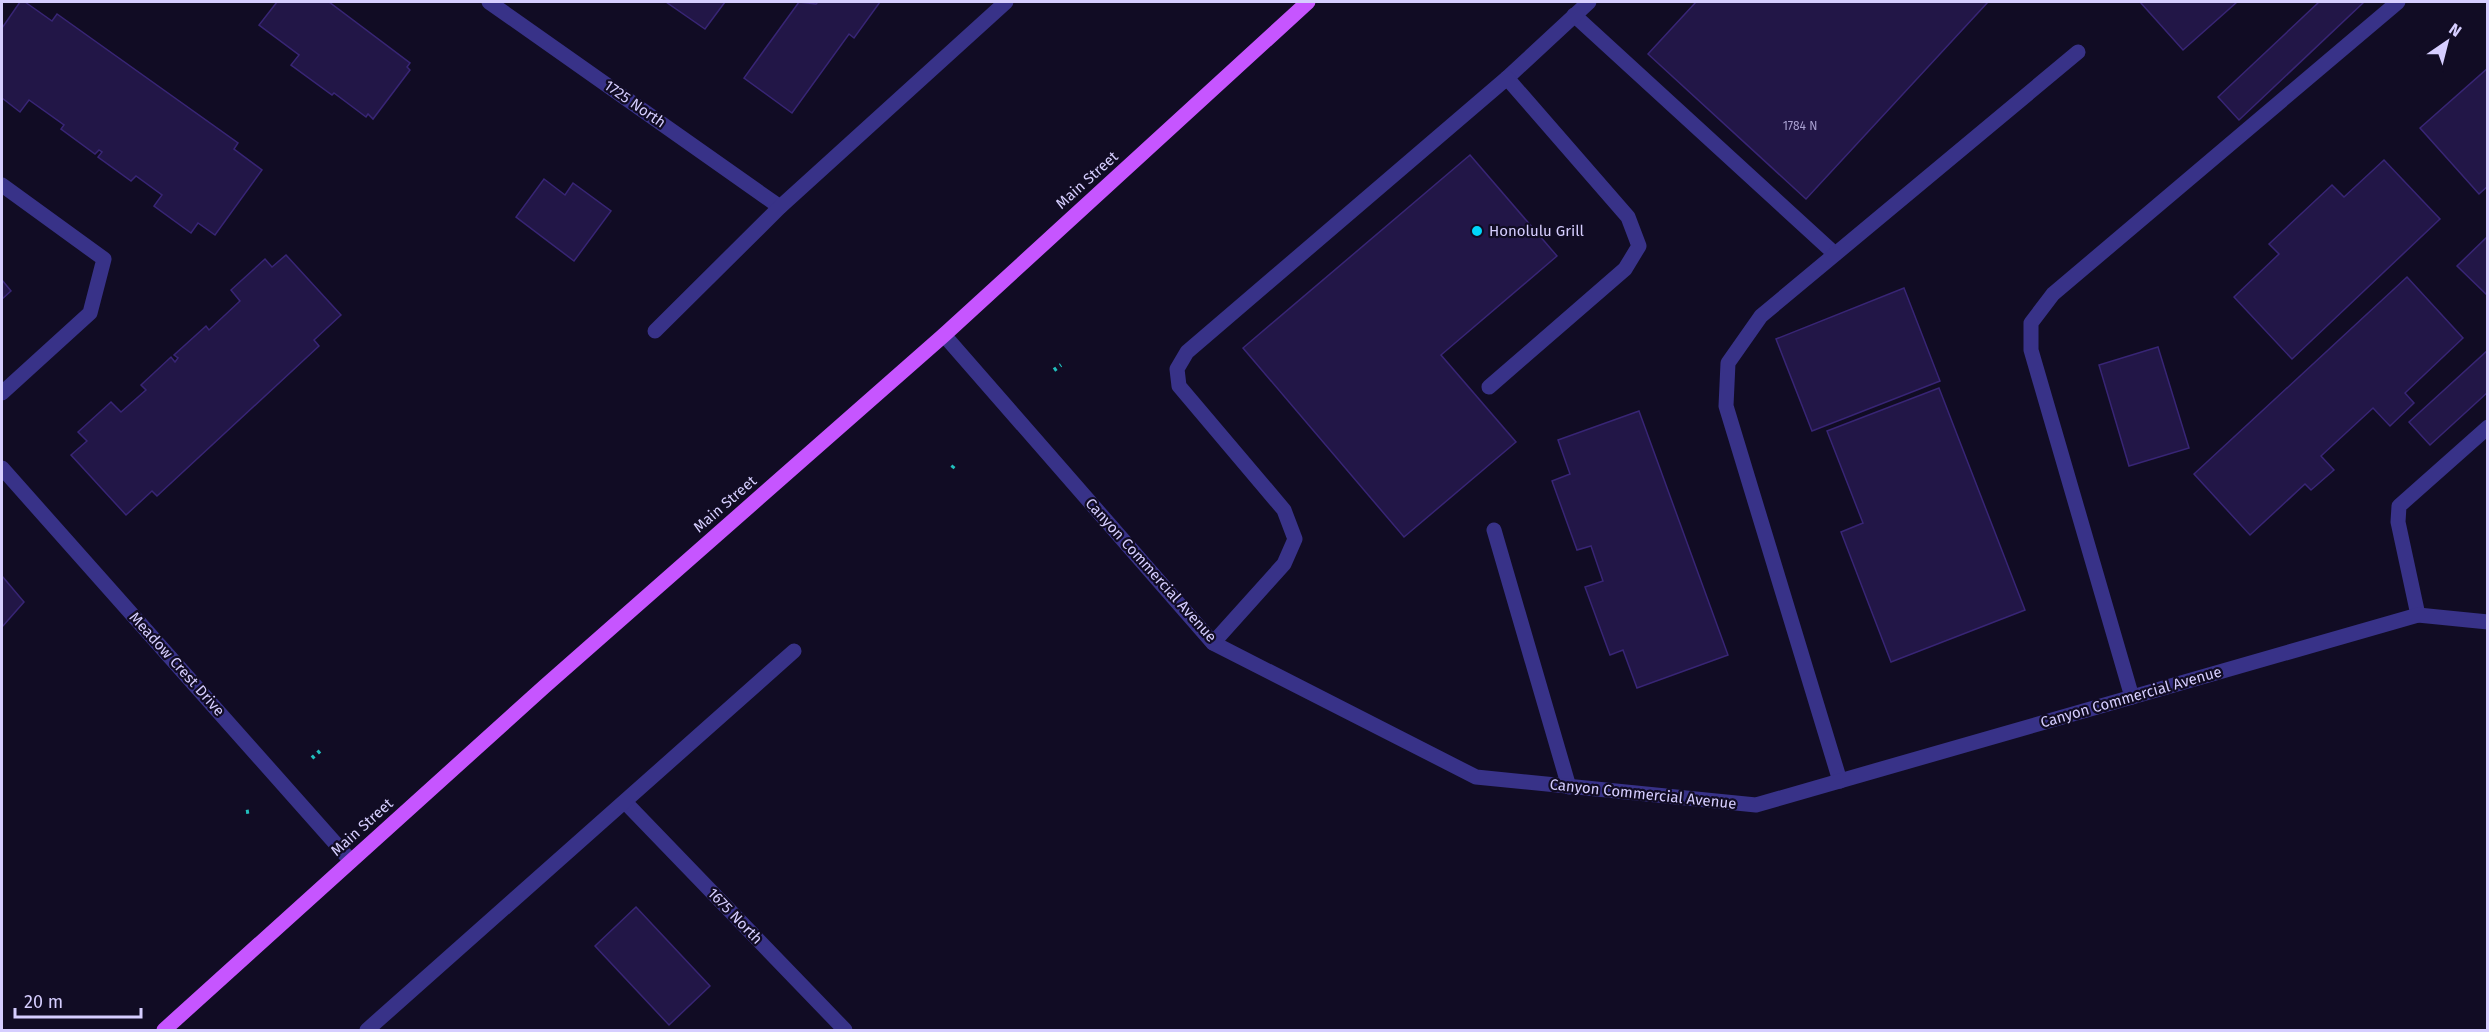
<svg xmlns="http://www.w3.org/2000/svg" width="2489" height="1032" viewBox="0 0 2489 1032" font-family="'Fira Sans',sans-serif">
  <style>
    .building { fill: #221647; stroke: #382575; stroke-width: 1.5 }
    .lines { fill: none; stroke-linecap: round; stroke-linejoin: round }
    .path { stroke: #21c0bd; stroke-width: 4; stroke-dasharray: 3 4.5; stroke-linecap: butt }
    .service { stroke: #383288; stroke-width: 15 }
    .minor { stroke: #383288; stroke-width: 15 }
    .primary { stroke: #c655ff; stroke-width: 15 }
    .poi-dot { fill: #00d6f9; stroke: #110c24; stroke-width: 2 }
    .labels { text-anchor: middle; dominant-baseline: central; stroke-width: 4.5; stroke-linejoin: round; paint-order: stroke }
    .number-label { font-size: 12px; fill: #a9a0d1 }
    .street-label { font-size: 15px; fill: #d6ceff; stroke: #110c24 }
    .poi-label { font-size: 15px; fill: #d6ceff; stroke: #110c24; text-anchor: start }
  </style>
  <rect width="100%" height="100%" fill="#110c24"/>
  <g class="building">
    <path d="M20,2H25L52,21L57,14L238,143L234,149L262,170L215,235L198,223L191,233L154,206L162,195L136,176L131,181L98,157L102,152L99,150L95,154L61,129L64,125L29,100L20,112L2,98V28Z"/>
    <path d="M277,2H329L410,63L407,67L410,70L373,119L368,114L366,117L334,93L332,95L291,65L299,55L259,25Z"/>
    <path d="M666,2H725L705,29Z"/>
    <path d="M799,2L816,4L818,2H880L854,38L849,34L792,113L744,78Z"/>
    <path d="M1696,2H1988L1806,199L1648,54Z"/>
    <path d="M2140,2H2237L2183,50Z"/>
    <path d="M2319,2H2364L2239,120L2218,97Z"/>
    <path d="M2488,68V186L2479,194L2420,128Z"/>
    <path d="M1470,155L1557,256L1441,355L1516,442L1404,537L1243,348Z"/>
    <path d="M2384,160L2440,219L2292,359L2234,297L2279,254L2269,244L2332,185L2344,197Z"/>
    <path d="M544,179L565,195L573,183L611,211L574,261L516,217Z"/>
    <path d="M2488,236V296L2457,266Z"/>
    <path d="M286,255L341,315L314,340L319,346L157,496L152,491L126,515L71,455L87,441L78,432L111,402L121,412L146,390L141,385L171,357L175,362L178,358L174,355L206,326L209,330L240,301L231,290L265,259L272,267Z"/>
    <path d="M2407,277L2463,338L2405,393L2414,403L2390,426L2373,408L2321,456L2334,470L2311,490L2305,484L2250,535L2194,474Z"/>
    <path d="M2,280L11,291L2,299Z"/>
    <path d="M1904,288L1940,381L1812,431L1776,339Z"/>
    <path d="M2158,347L2189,448L2129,466L2099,365Z"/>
    <path d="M2488,350V392L2430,445L2409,422Z"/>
    <path d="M1939,388L2025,610L1891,662L1841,532L1863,523L1827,431Z"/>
    <path d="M1639,411L1728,655L1637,688L1623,650L1610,655L1585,587L1603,581L1591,546L1577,550L1552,481L1570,474L1558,440Z"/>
    <path d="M2,576L24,602L2,627Z"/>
    <path d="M636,907L710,986L669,1025L595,946Z"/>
  </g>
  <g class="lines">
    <g class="path">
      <path d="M1054,370L1061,365"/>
      <path d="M952,468L956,463"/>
      <path d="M312,758L320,751"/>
      <path d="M246,812L253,811"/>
    </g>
    <g class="service">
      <path d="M1574,15L1835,254"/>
      <path d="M1507,78L1589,2"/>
      <path d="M1494,530L1569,787"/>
      <path d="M2418,615L2398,522L2399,506L2488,427"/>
      <path d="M1213,643L1284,564L1295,539L1284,510L1179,386L1177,369L1187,352L1507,78L1628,217L1639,246L1625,269L1489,387"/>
      <path d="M2132,697L2031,350V323L2053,294L2398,2"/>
      <path d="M1840,781L1726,406L1728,363L1761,316L2078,52"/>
    </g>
    <g class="minor">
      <path d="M489,2L780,207"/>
      <path d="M2,185L104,259L90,313L2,393"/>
      <path d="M655,331L780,207L1006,2"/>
      <path d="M944,335L1213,643L1476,777L1756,805L2418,615L2488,622"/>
      <path d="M2,468L351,861"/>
      <path d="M625,802L845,1030"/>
      <path d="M367,1030L794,651"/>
    </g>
    <path class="primary" d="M164,1030L545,686L944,335L1308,2"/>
  </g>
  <circle class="poi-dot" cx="1477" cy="231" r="6"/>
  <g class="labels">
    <g class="number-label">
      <text x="1800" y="126">1784 N</text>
    </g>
    <g class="street-label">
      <text transform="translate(635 104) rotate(35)">1725 North</text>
      <text transform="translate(1087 180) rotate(-42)">Main Street</text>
      <text transform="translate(725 504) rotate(-41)">Main Street</text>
      <text transform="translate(1151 570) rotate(48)">Canyon Commercial Avenue</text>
      <text transform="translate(177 664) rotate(48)">Meadow Crest Drive</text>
      <text transform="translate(2131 697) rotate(-16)">Canyon Commercial Avenue</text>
      <text transform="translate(1643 794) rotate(6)">Canyon Commercial Avenue</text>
      <text transform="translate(362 827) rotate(-42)">Main Street</text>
      <text transform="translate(735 916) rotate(46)">1675 North</text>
    </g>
    <g class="poi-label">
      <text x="1489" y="231">Honolulu Grill</text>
    </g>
  </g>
  <rect width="2489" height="1032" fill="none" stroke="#d6ceff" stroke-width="6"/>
  <g transform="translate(2447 42) rotate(35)" stroke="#110c24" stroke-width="4.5" paint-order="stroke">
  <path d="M0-4.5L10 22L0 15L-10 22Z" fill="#d6ceff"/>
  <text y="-9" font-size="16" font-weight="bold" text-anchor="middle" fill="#d6ceff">N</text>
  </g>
  <path d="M15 1008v9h126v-9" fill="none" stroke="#d6ceff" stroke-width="3"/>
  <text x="24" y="1008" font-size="18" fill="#d6ceff" stroke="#110c24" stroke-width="4.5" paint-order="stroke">20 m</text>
</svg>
